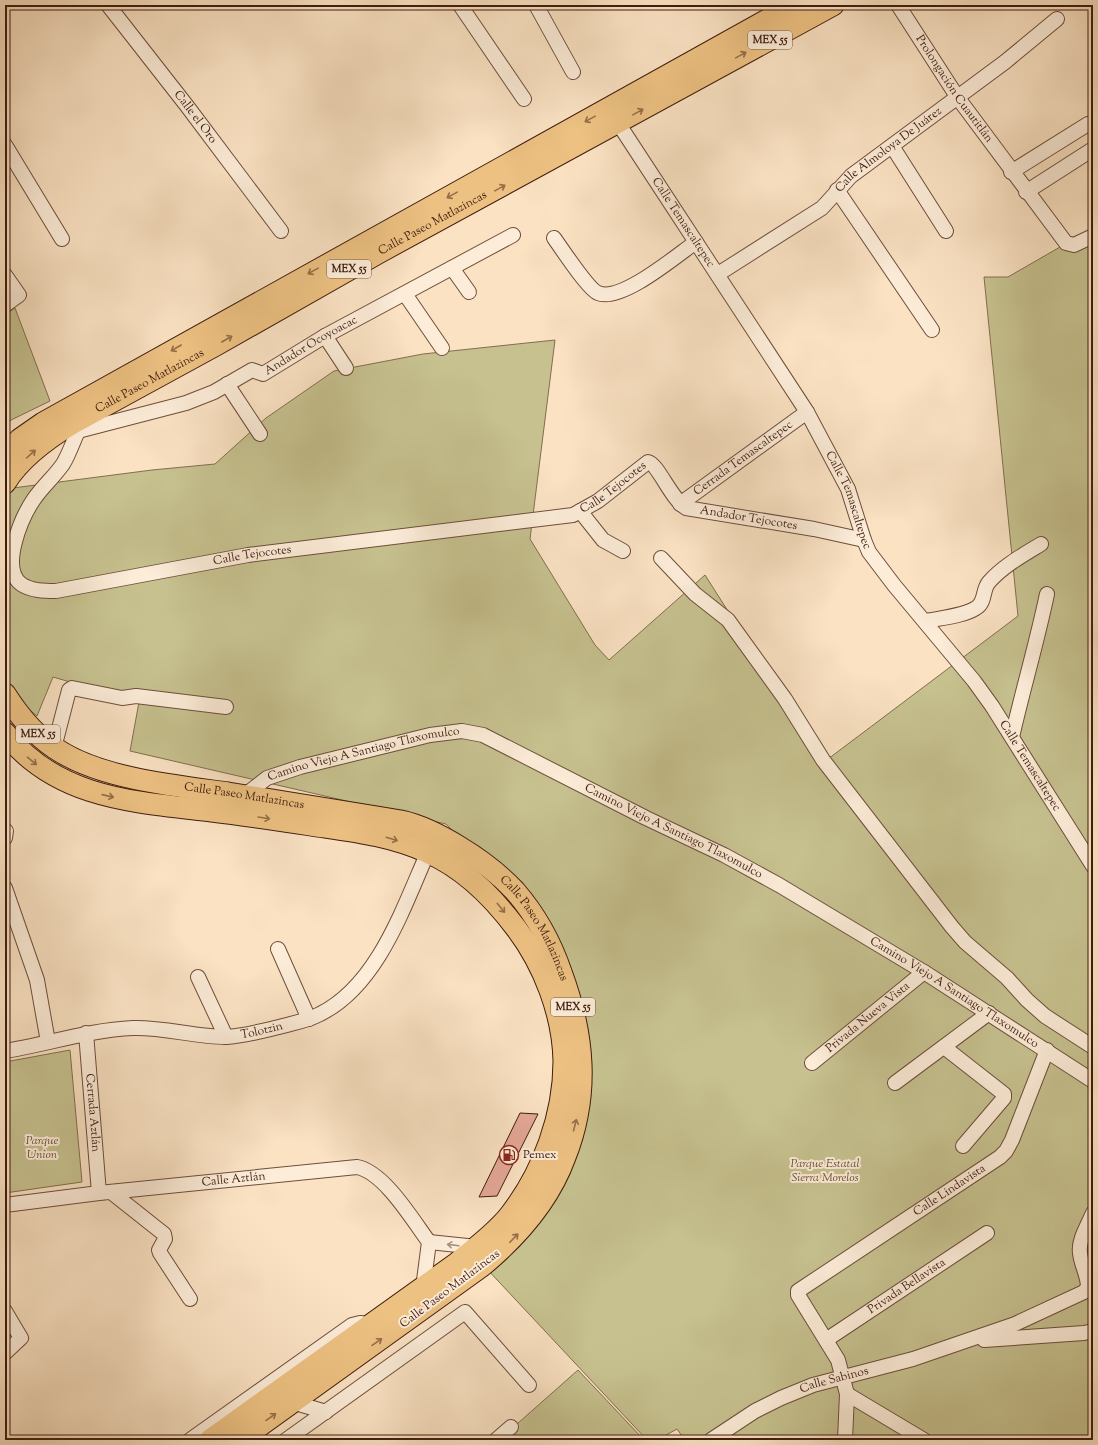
<svg xmlns="http://www.w3.org/2000/svg" width="1098" height="1445" viewBox="0 0 1098 1445" font-family="'Sorts Mill Goudy',serif">
  <style>
    .green { fill: #c6c18f; stroke: #826e4e }
    .building { fill: #e5a898; stroke: #3f1c0e }
    .lines { fill: none; stroke-linecap: round; stroke-linejoin: round }
    .minor-casing { stroke: #6e4e3b; stroke-width: 16 }
    .highway-casing { stroke: #3f1c0e; stroke-width: 23 }
    .minor { stroke: #fcecd8; stroke-width: 14 }
    .highway { stroke: #edc182; stroke-width: 21 }
    .oneway { stroke: #966e48 }
    .oneway2 { stroke: #a78e7d }
    .labels { text-anchor: middle; dominant-baseline: central; stroke-width: 4; stroke-linejoin: round; paint-order: stroke }
    .shield { fill: #fcecd8; stroke: #785a4b; stroke-width: 1 }
    .shield-label { font-size: 11px; font-weight: bold; fill: #3f1c0e }
    .street-label { font-size: 12px; fill: #3f1c0e; stroke: #fcecd8 }
    .park-label { font-size: 12px; font-style: italic; fill: #684e35; stroke: #fcecd8 }
    .poi-label { font-size: 12px; fill: #3f1c0e; stroke: #fcecd8; text-anchor: start }
  </style>
  <rect width="100%" height="100%" fill="#fae2c3"/>
  <filter id="stains"><feTurbulence type="fractalNoise" baseFrequency=".005" numOctaves="4"/><feColorMatrix values="0 0 0 0 .2 0 0 0 0 .09 0 0 0 0 .02 0 0 0 .5 -.17"/></filter>
  <radialGradient id="worn" r=".72"><stop offset=".6" stop-color="#630" stop-opacity="0"/><stop offset="1" stop-color="#630" stop-opacity=".3"/></radialGradient>
  <g class="green">
    <path d="M1093,228V1440H685L677,1429L657,1440H647L471,1252L513,1211L571,1085L534,914L446,824L130,751L139,702L53,677L37,716L5,689V489L152,470L215,464L266,418L334,371L423,354L555,340L530,539L595,645L609,660L705,575L824,762L1018,616L984,277H1008Z"/>
    <path d="M15,308L50,401L11,420L5,427V315Z"/>
    <path d="M70,1050L82,1182L5,1193V1062Z"/>
    <path d="M578,1370L644,1440H499Z"/>
  </g>
  <path class="building" d="M520,1113L538,1114L497,1196L479,1197Z"/>
  <g class="lines">
    <defs>
      <g id="minor">
        <path id="s1" d="M108,5L187,106L281,231"/>
        <path d="M460,5L524,99"/>
        <path d="M536,5L573,72"/>
        <path id="s2" d="M898,5L958,98L1066,243L1074,245L1093,236"/>
        <path id="s3" d="M618,123L807,412L848,489L864,540L869,552L894,585L974,681L992,706L1093,866"/>
        <path d="M5,145L62,239"/>
        <path d="M892,146L946,231"/>
        <path d="M1011,172L1088,124"/>
        <path d="M837,190L932,330"/>
        <path d="M1026,192L1093,149"/>
        <path d="M554,238C562,249 588,289 598,293C621,303 677,255 696,242"/>
        <path d="M452,268L469,292"/>
        <path id="s4" d="M718,274L822,208L851,176L1005,62L1057,19"/>
        <path d="M5,275L19,295L5,305"/>
        <path d="M405,294L442,348"/>
        <path d="M325,336L346,368"/>
        <path d="M227,384L260,434"/>
        <path id="s5" d="M73,423L78,431C73,442 69,454 63,464C54,477 42,487 34,499C21,518 0,568 21,584C31,591 45,591 56,591L248,555L573,515L598,501L648,462C658,464 671,499 686,508L814,529L864,540"/>
        <path id="s6" d="M78,431L186,403L214,392L252,370L263,374L325,336L513,235"/>
        <path id="s7" d="M680,504L807,412"/>
        <path d="M580,511L603,540L623,551"/>
        <path d="M661,558L695,594L728,620L785,699L823,760L952,927L965,942L1007,978L1027,1000L1045,1016L1093,1047"/>
        <path d="M926,621C940,618 964,616 976,608C986,602 982,590 989,582C1003,566 1023,555 1041,544"/>
        <path d="M1012,737C1023,689 1037,642 1047,594"/>
        <path d="M54,748L69,690L72,688L122,698L136,696L226,707"/>
        <path id="s8" d="M240,799L267,778L300,767L430,735L462,731L483,735L646,818L724,855L779,885L924,972L1093,1081"/>
        <path d="M5,838L6,831"/>
        <path d="M5,888L37,980L48,1042"/>
        <path d="M278,949L309,1019"/>
        <path d="M198,977L226,1037"/>
        <path id="s9" d="M86,1033L99,1193"/>
        <path d="M944,1047L1004,1094V1098L963,1146"/>
        <path id="s10" d="M5,1051C48,1044 89,1030 133,1028C164,1027 195,1037 226,1037C244,1036 262,1031 279,1027C293,1023 307,1021 320,1014C378,985 403,908 428,852"/>
        <path id="s11" d="M812,1063L924,972"/>
        <path d="M895,1083L989,1013"/>
        <path d="M111,1192L164,1234L165,1239L159,1250L160,1253L190,1299"/>
        <path id="s12" d="M5,1205L99,1193L357,1167C384,1172 412,1219 429,1242L423,1288"/>
        <path d="M429,1242L477,1247"/>
        <path d="M5,1311L21,1338L5,1353"/>
        <path id="s13" d="M826,1340L987,1233"/>
        <path d="M984,1340L1084,1333L1093,1331"/>
        <path d="M292,1402L326,1412"/>
        <path d="M190,1440L352,1325L360,1323L372,1325"/>
        <path d="M286,1440L465,1312L529,1385"/>
        <path d="M496,1440L511,1427"/>
        <path id="s14" d="M711,1440L755,1411L781,1398L813,1385L913,1359L1015,1324L1084,1292L1088,1287C1088,1275 1081,1265 1080,1253C1078,1240 1088,1225 1093,1213"/>
        <path d="M845,1440L847,1394"/>
        <path id="s15" d="M924,1440L847,1394L838,1360L798,1295V1291L1000,1157L1006,1151L1012,1140L1047,1050"/>
      </g>
      <g id="highway">
        <path d="M5,455L20,439L43,423L794,5"/>
        <path id="s16" d="M5,483C21,457 48,438 73,423L216,345L378,253L833,5"/>
        <path id="s17" d="M5,694C19,716 38,739 61,752C105,779 177,786 228,793C285,802 343,812 401,821C423,826 442,836 461,848C481,860 499,874 515,891C535,914 551,943 561,972C584,1034 590,1094 565,1157C549,1201 518,1236 482,1266L240,1440"/>
        <path d="M5,733C57,799 135,802 212,811C245,815 278,820 311,825C351,831 390,835 427,852C464,868 492,896 516,928C544,965 563,1014 564,1061C564,1116 543,1172 510,1215C495,1234 475,1248 457,1263L210,1440"/>
      </g>
    </defs>
    <use href="#minor" class="minor-casing"/>
    <use href="#highway" class="highway-casing"/>
    <use href="#minor" class="minor"/>
    <use href="#highway" class="highway"/>
  </g>
  <defs><path id="oneway-shaft" d="M-6 0H5M1.5-3L5.5 0L1.5 3" fill="none" stroke-width="1.6" stroke-linecap="round" stroke-linejoin="round"/></defs>
  <g class="oneway">
    <use href="#oneway-shaft" transform="translate(741 55) rotate(-29)"/>
    <use href="#oneway-shaft" transform="translate(638 112) rotate(-29)"/>
    <use href="#oneway-shaft" transform="translate(590 119) rotate(151)"/>
    <use href="#oneway-shaft" transform="translate(500 188) rotate(-29)"/>
    <use href="#oneway-shaft" transform="translate(452 195) rotate(151)"/>
    <use href="#oneway-shaft" transform="translate(313 271) rotate(151)"/>
    <use href="#oneway-shaft" transform="translate(227 339) rotate(-30)"/>
    <use href="#oneway-shaft" transform="translate(176 348) rotate(150)"/>
    <use href="#oneway-shaft" transform="translate(31 454) rotate(-42)"/>
    <use href="#oneway-shaft" transform="translate(32 761) rotate(39)"/>
    <use href="#oneway-shaft" transform="translate(108 796) rotate(13)"/>
    <use href="#oneway-shaft" transform="translate(264 818) rotate(9)"/>
    <use href="#oneway-shaft" transform="translate(392 839) rotate(17)"/>
    <use href="#oneway-shaft" transform="translate(501 908) rotate(51)"/>
    <use href="#oneway-shaft" transform="translate(575 1125) rotate(-76)"/>
    <use href="#oneway-shaft" transform="translate(514 1238) rotate(-46)"/>
    <use href="#oneway-shaft" transform="translate(377 1342) rotate(-35)"/>
    <use href="#oneway-shaft" transform="translate(271 1417) rotate(-35)"/>
  </g>
  <use class="oneway2" href="#oneway-shaft" transform="translate(453 1245) rotate(-173)"/>
  <defs>
    <symbol id="fuel-ring" viewBox="-11 -11 22 22"><circle r="9.5" fill="#fcecd8" stroke="#8f2418" stroke-width="1.5"/><path d="M-5.5-6h7V0h2V4h1.3V-2.5L3-4.5l.8-.8L6-3V5H2.5V1h-1V6h-7ZM-4.2-4.7v3.2H.2V-4.7Z" fill="#8f2418"/></symbol>
  </defs>
  <g fill-rule="evenodd">
    <use href="#fuel-ring" x="498" y="1144" width="22" height="22"/>
  </g>
  <g class="labels">
    <g class="shield">
      <rect x="748" y="31" width="44" height="18" rx="3"/>
      <rect x="327" y="260" width="44" height="18" rx="3"/>
      <rect x="16" y="725" width="44" height="18" rx="3"/>
      <rect x="551" y="998" width="44" height="18" rx="3"/>
    </g>
    <g class="shield-label">
      <text x="770" y="40">MEX 55</text>
      <text x="349" y="269">MEX 55</text>
      <text x="38" y="734">MEX 55</text>
      <text x="573" y="1007">MEX 55</text>
    </g>
    <g class="street-label">
      <text stroke="none"><textPath href="#s2" startOffset="101">Prolongación Cuautitlán</textPath></text>
      <text stroke="none"><textPath href="#s1" startOffset="142">Calle el Oro</textPath></text>
      <text stroke="none"><textPath href="#s4" startOffset="212">Calle Almoloya De Juárez</textPath></text>
      <text stroke="none"><textPath href="#s3" startOffset="119">Calle Temascaltepec</textPath></text>
      <text stroke="none"><textPath href="#s16" startOffset="503">Calle Paseo Matlazincas</textPath></text>
      <text stroke="none"><textPath href="#s6" startOffset="253">Andador Ocoyoacac</textPath></text>
      <text stroke="none"><textPath href="#s16" startOffset="179">Calle Paseo Matlazincas</textPath></text>
      <text stroke="none"><textPath href="#s7" startOffset="78">Cerrada Temascaltepec</textPath></text>
      <text stroke="none"><textPath href="#s5" startOffset="791">Calle Tejocotes</textPath></text>
      <text stroke="none"><textPath href="#s3" startOffset="443">Calle Temascaltepec</textPath></text>
      <text stroke="none"><textPath href="#s5" startOffset="958">Andador Tejocotes</textPath></text>
      <text stroke="none"><textPath href="#s5" startOffset="419">Calle Tejocotes</textPath></text>
      <text stroke="none"><textPath href="#s8" startOffset="134">Camino Viejo A Santiago Tlaxomulco</textPath></text>
      <text stroke="none"><textPath href="#s3" startOffset="767">Calle Temascaltepec</textPath></text>
      <text stroke="none"><textPath href="#s17" startOffset="271">Calle Paseo Matlazincas</textPath></text>
      <text stroke="none"><textPath href="#s8" startOffset="470">Camino Viejo A Santiago Tlaxomulco</textPath></text>
      <text stroke="none"><textPath href="#s17" startOffset="607">Calle Paseo Matlazincas</textPath></text>
      <text stroke="none"><textPath href="#s8" startOffset="794">Camino Viejo A Santiago Tlaxomulco</textPath></text>
      <text stroke="none"><textPath href="#s11" startOffset="72">Privada Nueva Vista</textPath></text>
      <text stroke="none"><textPath href="#s10" startOffset="260">Tolotzin</textPath></text>
      <text stroke="none"><textPath href="#s9" startOffset="80">Cerrada Aztlán</textPath></text>
      <text stroke="none"><textPath href="#s12" startOffset="230">Calle Aztlán</textPath></text>
      <text stroke="none"><textPath href="#s15" startOffset="387">Calle Lindavista</textPath></text>
      <text stroke="none"><textPath href="#s13" startOffset="97">Privada Bellavista</textPath></text>
      <text transform="translate(450 1289) rotate(-37)">Calle Paseo Matlazincas</text>
      <text stroke="none"><textPath href="#s14" startOffset="138">Calle Sabinos</textPath></text>
    </g>
    <g class="park-label">
      <text x="42" y="1141">Parque<tspan x="42" dy="14">Union</tspan></text>
      <text x="825" y="1164">Parque Estatal<tspan x="825" dy="14">Sierra Morelos</tspan></text>
    </g>
    <g class="poi-label">
      <text x="523" y="1155">Pemex</text>
    </g>
  </g>
  <rect width="1098" height="1445" fill="none" stroke="#fae2c3" stroke-width="20"/>
  <rect x="6" y="6" width="1086" height="1433" fill="none" stroke="#3f1c0e" stroke-width="2"/>
  <rect x="10" y="10" width="1078" height="1425" fill="none" stroke="#3f1c0e"/>
  <rect width="100%" height="100%" filter="url(#stains)"/>
  <rect width="100%" height="100%" fill="url(#worn)"/>
</svg>
